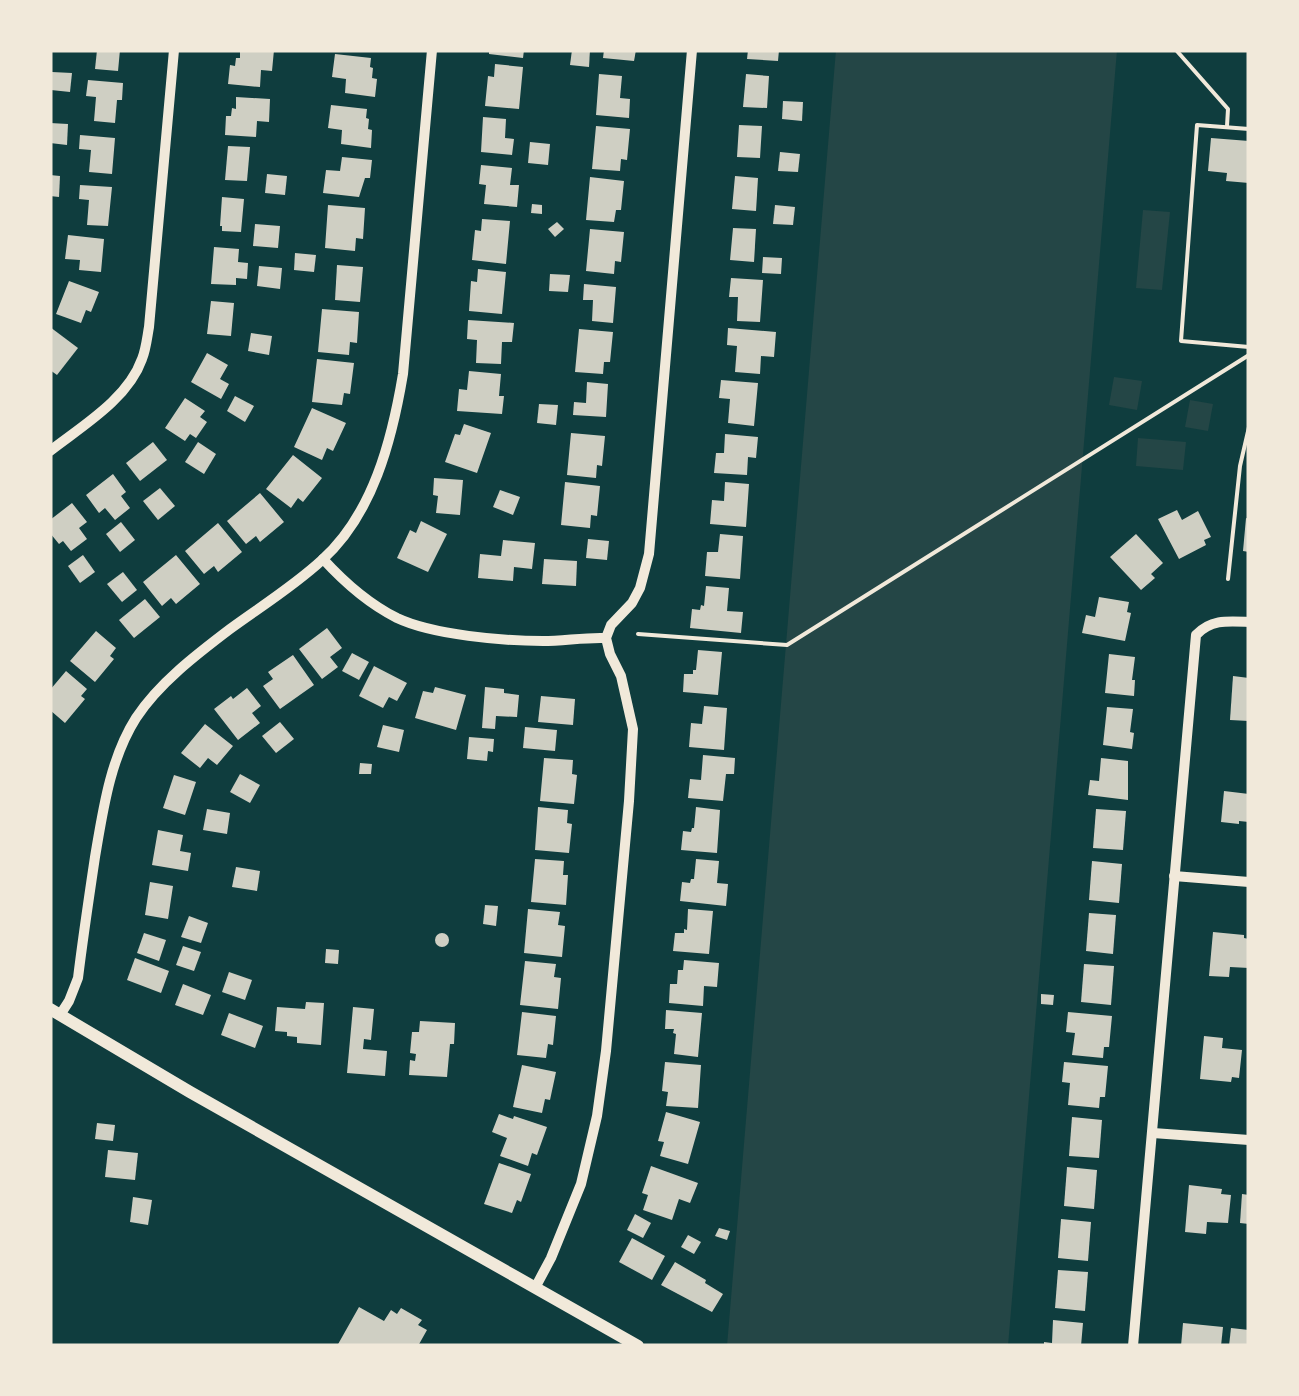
<svg xmlns="http://www.w3.org/2000/svg" width="1299" height="1396" viewBox="0 0 1299 1396" font-family="Jost,sans-serif">
  <style>
    .green { fill: #244646 }
    .building { fill: #cfcfc3 }
    .lines { fill: none; stroke-linecap: round; stroke-linejoin: round }
    .path { stroke: #f1e9da; stroke-width: 4 }
    .minor { stroke: #f1e9da; stroke-width: 10 }
    .tertiary { stroke: #f1e9da; stroke-width: 12 }
  </style>
  <rect width="100%" height="100%" fill="#0f3d3e"/>
  <g class="green">
    <path d="M836,50H1117L1008,1346H727Z"/>
    <path d="M1143,210L1170,212L1162,290L1136,288Z"/>
    <path d="M1114,377L1142,381L1137,410L1109,405Z"/>
    <path d="M1190,400L1213,404L1208,431L1185,427Z"/>
    <path d="M1138,438L1186,442L1183,470L1136,466Z"/>
  </g>
  <g class="building">
    <path d="M97,50H120L118,71L95,69Z"/>
    <path d="M240,50H274L272,71L261,70L260,87L228,84L230,65L235,66L236,58H240Z"/>
    <path d="M489,50H524L523,58L489,54Z"/>
    <path d="M572,50H590L589,67L570,65Z"/>
    <path d="M604,50H636L634,61L603,58Z"/>
    <path d="M748,50H779L778,61L747,59Z"/>
    <path d="M335,54L371,58L370,67L373,68L372,78L377,79L375,97L345,93L346,79L332,77Z"/>
    <path d="M495,64L523,67L519,109L485,106L488,76L494,77Z"/>
    <path d="M52,72L72,73L70,92L51,90Z"/>
    <path d="M599,74L622,76L620,98L630,99L629,118L596,115Z"/>
    <path d="M746,74L769,76L767,108L743,107Z"/>
    <path d="M88,80L123,83L122,100H117L115,123L94,121L96,97L86,96Z"/>
    <path d="M236,97L270,99L269,122L257,121L256,137L225,135L226,116H231L232,108L236,109Z"/>
    <path d="M783,101L803,102L802,121L782,119Z"/>
    <path d="M331,105L367,109L366,118L369,119L368,129L372,130L371,148L341,144L342,130L328,128Z"/>
    <path d="M483,117L506,119L505,138L514,139L512,155L481,152Z"/>
    <path d="M50,123L68,124L67,145L50,143Z"/>
    <path d="M739,125L762,126L760,158L737,157Z"/>
    <path d="M596,126L630,129L627,160L621,159L620,171L592,169Z"/>
    <path d="M80,135L115,138L112,174L89,172L91,150L79,149Z"/>
    <path d="M1211,138L1249,141V183L1226,181L1227,173L1208,171Z"/>
    <path d="M530,142L550,144L548,165L528,163Z"/>
    <path d="M228,146L250,147L247,181L225,180Z"/>
    <path d="M780,152L800,154L798,172L778,171Z"/>
    <path d="M342,157L372,160L370,178H365L359,197L323,193L326,170L340,171Z"/>
    <path d="M481,165L512,168L510,185H519L517,207L484,204L486,185L479,184Z"/>
    <path d="M267,174L287,176L285,195L265,193Z"/>
    <path d="M50,175L60,176L59,197L50,196Z"/>
    <path d="M735,176L758,178L756,211L732,209Z"/>
    <path d="M590,177L624,181L621,210H616L614,222L586,220Z"/>
    <path d="M80,185L112,187L108,226L87,225L89,200L79,199Z"/>
    <path d="M222,197L244,199L241,232L222,231V226H220Z"/>
    <path d="M532,204L542,205V214L531,213Z"/>
    <path d="M328,205L365,208L363,239L356,238L355,251L325,248Z"/>
    <path d="M775,205L795,207L793,225L773,224Z"/>
    <path d="M482,219L510,221L506,264L472,260L475,230L481,231Z"/>
    <path d="M557,222L564,229L555,237L548,229Z"/>
    <path d="M255,224L280,226L278,248L253,246Z"/>
    <path d="M733,228L756,229L754,262L730,260Z"/>
    <path d="M590,229L624,232L621,262L615,261L614,274L586,271Z"/>
    <path d="M68,235L104,239L101,272L79,270L80,260L65,259Z"/>
    <path d="M214,247L239,249L238,262L248,263L247,279L236,278V285L211,284Z"/>
    <path d="M295,253L316,255L314,272L294,270Z"/>
    <path d="M763,257L782,258L781,274L762,273Z"/>
    <path d="M337,265L363,267L360,302L335,300Z"/>
    <path d="M259,266L282,268L280,289L257,286Z"/>
    <path d="M478,269L506,272L502,314L469,311L471,281L477,282Z"/>
    <path d="M550,274L570,275L568,292L549,291Z"/>
    <path d="M731,278L763,280L760,322L737,321L738,297H729Z"/>
    <path d="M69,281L99,292L91,312L86,310L81,323L56,314Z"/>
    <path d="M584,284L616,287L613,323L592,321L593,300H583Z"/>
    <path d="M211,301L234,303L231,336L207,334Z"/>
    <path d="M322,309L359,312L357,343L350,342L349,355L318,352Z"/>
    <path d="M468,320L514,323L512,342H502L501,364L476,363L477,340L467,339Z"/>
    <path d="M50,327L78,348L57,375L50,370Z"/>
    <path d="M728,328L776,332L774,357L761,356L760,374L735,372L737,346L727,345Z"/>
    <path d="M579,329L613,332L610,362H604L603,374L575,372Z"/>
    <path d="M251,333L272,336L269,355L248,351Z"/>
    <path d="M207,353L228,365L220,379L229,384L221,399L191,382Z"/>
    <path d="M317,359L354,363L350,394L344,393L342,405L312,402Z"/>
    <path d="M469,371L501,374L499,396H504L502,414L457,411L459,389L467,390Z"/>
    <path d="M721,380L758,383L754,426L728,423L730,399L719,398Z"/>
    <path d="M587,382L608,384L606,417L573,415L574,402L586,403Z"/>
    <path d="M235,396L254,406L245,422L227,411Z"/>
    <path d="M185,398L205,411L200,417L207,422L196,438L190,434L185,441L165,428Z"/>
    <path d="M539,404L558,405L556,425L537,423Z"/>
    <path d="M312,408L346,423L333,451L327,448L322,460L294,447Z"/>
    <path d="M464,424L491,433L477,473L445,462L455,434L460,435Z"/>
    <path d="M571,433L605,436L602,466L597,465L596,478L567,475Z"/>
    <path d="M725,434L758,437L756,458L748,457L747,475L714,473L716,453H724Z"/>
    <path d="M153,442L167,460L140,481L126,463Z"/>
    <path d="M198,442L216,454L204,474L185,462Z"/>
    <path d="M293,455L322,478L303,502L298,498L291,508L266,489Z"/>
    <path d="M113,474L126,492L121,496L130,508L115,520L105,508L99,513L86,495Z"/>
    <path d="M434,478L463,480L460,515L436,513L438,496L433,495Z"/>
    <path d="M565,482L600,486L597,516L591,515L590,528L561,525Z"/>
    <path d="M725,482L749,484L746,527L710,524L712,500L724,501Z"/>
    <path d="M160,488L175,506L158,520L143,501Z"/>
    <path d="M500,490L520,497L513,515L493,507Z"/>
    <path d="M260,493L284,522L260,542L256,536L246,544L227,521Z"/>
    <path d="M72,503L87,522L79,528L87,539L71,551L63,541L59,544L50,533V520Z"/>
    <path d="M1177,510L1182,520L1198,511L1211,537L1204,540L1206,545L1179,559L1158,519Z"/>
    <path d="M1246,518L1249,519V552L1243,551Z"/>
    <path d="M421,521L447,534L428,572L397,558L410,530L416,533Z"/>
    <path d="M121,522L135,540L120,552L106,534Z"/>
    <path d="M218,523L242,552L218,572L214,566L204,574L185,551Z"/>
    <path d="M720,534L743,536L740,579L705,576L707,552H718Z"/>
    <path d="M1136,534L1163,563L1151,574L1155,578L1141,590L1110,557Z"/>
    <path d="M588,539L609,541L607,560L586,558Z"/>
    <path d="M503,540L535,543L532,569L514,567L513,581L478,578L480,554L501,556Z"/>
    <path d="M83,555L95,572L80,583L68,566Z"/>
    <path d="M176,555L200,584L176,604L171,598L162,606L143,582Z"/>
    <path d="M544,559L577,561L576,586L542,584Z"/>
    <path d="M123,572L137,590L122,602L107,584Z"/>
    <path d="M706,586L729,588L727,611L743,612L741,633L690,628L692,609L700,610L701,605L704,606Z"/>
    <path d="M1099,597L1129,602L1127,612L1131,613L1125,641L1082,633L1086,615L1095,617Z"/>
    <path d="M145,599L160,617L134,638L119,620Z"/>
    <path d="M327,628L342,648L330,657L338,667L322,679L299,649Z"/>
    <path d="M96,631L116,648L110,656L114,659L95,682L70,661Z"/>
    <path d="M698,650L722,652L718,695L683,692L684,674H693V670H696Z"/>
    <path d="M352,653L369,662L359,680L342,671Z"/>
    <path d="M1109,654L1135,657L1132,680H1135L1134,696L1105,693Z"/>
    <path d="M293,655L314,685L280,709L263,686L273,679L268,672Z"/>
    <path d="M374,666L407,683L397,701L389,697L383,708L359,696Z"/>
    <path d="M66,671L87,689L81,696L85,699L65,723L50,710V690Z"/>
    <path d="M1233,676L1249,678V721L1230,720Z"/>
    <path d="M435,687L466,695L456,730L415,718L423,691L433,693Z"/>
    <path d="M485,687L504,689V693L519,695L517,717L496,716L495,729L482,728Z"/>
    <path d="M247,688L261,706L252,713L260,723L238,740L214,709L231,696L233,699Z"/>
    <path d="M541,696L575,699L573,725L538,722Z"/>
    <path d="M704,706L727,708L724,750L689,747L691,723L702,724Z"/>
    <path d="M1107,707L1133,709L1130,732L1134,733L1132,749L1103,745Z"/>
    <path d="M280,722L294,739L276,753L262,736Z"/>
    <path d="M205,724L233,746L217,765L208,758L200,768L181,753Z"/>
    <path d="M383,725L404,730L399,752L377,747Z"/>
    <path d="M525,727L557,730L555,751L523,748Z"/>
    <path d="M469,737L494,739L493,752L488,751L487,761L467,759Z"/>
    <path d="M703,755L735,758L734,774H726L723,801L688,798L690,779L701,780Z"/>
    <path d="M544,758L573,760L572,774L577,775L574,804L540,801Z"/>
    <path d="M1101,758L1128,761V800L1088,795L1090,780L1099,781Z"/>
    <path d="M360,763L372,764L371,774H359Z"/>
    <path d="M240,774L260,785L250,803L230,792Z"/>
    <path d="M174,775L196,782L185,815L163,808Z"/>
    <path d="M1224,791L1249,794V822L1239,821V824L1221,822Z"/>
    <path d="M538,807L568,810L567,823L572,824L569,853L535,850Z"/>
    <path d="M696,807L720,810L717,853L681,850L683,831L691,832L692,828H694Z"/>
    <path d="M207,809L230,813L227,834L203,830Z"/>
    <path d="M1096,809L1126,811L1123,850L1093,848Z"/>
    <path d="M158,830L183,835L180,851L191,853L188,871L152,865Z"/>
    <path d="M535,859L564,861L563,875H568L566,905L531,902Z"/>
    <path d="M696,859L719,861L717,883L728,884L726,906L680,901L682,882L690,883L691,879H694Z"/>
    <path d="M1092,861L1122,864L1119,903L1089,900Z"/>
    <path d="M236,867L260,871L257,891L232,887Z"/>
    <path d="M150,882L173,886L168,919L145,915Z"/>
    <path d="M485,905L498,906L496,926L483,924Z"/>
    <path d="M528,909L560,912L558,925L565,926L562,957L524,953Z"/>
    <path d="M688,909L713,911L709,954L673,951L675,933H684V929L687,930Z"/>
    <path d="M1089,913L1116,915L1113,954L1086,951Z"/>
    <path d="M189,916L208,923L201,943L181,937Z"/>
    <path d="M1213,932L1244,935V938L1249,939V968L1230,967L1229,977L1209,976Z"/>
    <circle cx="442" cy="940" r="7"/>
    <path d="M144,933L166,940L159,961L137,953Z"/>
    <path d="M183,946L201,952L194,971L176,965Z"/>
    <path d="M326,949L339,950L338,964L325,963Z"/>
    <path d="M135,958L169,971L161,993L127,980Z"/>
    <path d="M684,960L719,963L717,987L704,986L703,1006L669,1003L670,984H677L678,970H683Z"/>
    <path d="M525,961L556,964L554,977L561,978L558,1009L520,1005Z"/>
    <path d="M1084,964L1114,966L1111,1005L1081,1002Z"/>
    <path d="M229,972L252,980L245,1000L222,992Z"/>
    <path d="M183,984L211,995L203,1015L175,1005Z"/>
    <path d="M1041,994L1054,995L1053,1005L1041,1004Z"/>
    <path d="M306,1002L324,1003L321,1045L297,1043V1037L287,1036V1032L275,1031L277,1007L305,1009Z"/>
    <path d="M353,1007L374,1009L371,1040L364,1039L363,1049L387,1051L385,1076L347,1073Z"/>
    <path d="M666,1010L702,1013L698,1057L674,1054L676,1034L673,1033L674,1029H665Z"/>
    <path d="M522,1012L556,1016L553,1045L548,1044L546,1058L517,1055Z"/>
    <path d="M1068,1012L1112,1016L1109,1047H1104L1103,1058L1072,1055L1075,1033L1066,1032Z"/>
    <path d="M229,1013L263,1026L255,1048L221,1035Z"/>
    <path d="M420,1021L455,1023L454,1044H450L447,1077L409,1075L410,1060L415,1061L416,1054L410,1053L412,1032H419Z"/>
    <path d="M1204,1036L1223,1038L1222,1048L1242,1050L1239,1078L1232,1077L1231,1082L1200,1079Z"/>
    <path d="M665,1062L701,1065L698,1108L666,1106L668,1092L662,1091Z"/>
    <path d="M1064,1062L1108,1066L1105,1097H1100L1099,1108L1068,1105L1070,1083L1062,1082Z"/>
    <path d="M522,1065L556,1072L550,1100L545,1099L542,1113L513,1107Z"/>
    <path d="M666,1112L700,1122L688,1164L660,1156L664,1142L658,1141Z"/>
    <path d="M499,1114L513,1119L514,1116L547,1127L537,1155L532,1153L528,1166L500,1156L507,1138L492,1132Z"/>
    <path d="M1072,1117L1102,1120L1099,1158L1069,1156Z"/>
    <path d="M97,1123L115,1125L113,1141L95,1139Z"/>
    <path d="M108,1150L138,1153L135,1180L105,1177Z"/>
    <path d="M499,1163L531,1174L521,1202L517,1200L512,1213L484,1204Z"/>
    <path d="M651,1166L698,1183L690,1203L679,1199L672,1220L643,1210L648,1195L642,1193Z"/>
    <path d="M1067,1167L1097,1170L1094,1209L1064,1206Z"/>
    <path d="M1189,1185L1222,1189L1221,1194L1231,1195L1228,1223L1207,1222L1206,1234L1185,1232Z"/>
    <path d="M1242,1194L1249,1195V1224L1240,1223Z"/>
    <path d="M133,1197L152,1200L148,1225L130,1222Z"/>
    <path d="M635,1214L651,1223L643,1238L627,1230Z"/>
    <path d="M1061,1219L1091,1222L1088,1261L1058,1258Z"/>
    <path d="M719,1228L730,1231L727,1240L715,1236Z"/>
    <path d="M688,1235L701,1242L694,1254L681,1247Z"/>
    <path d="M632,1238L665,1256L652,1280L619,1262Z"/>
    <path d="M675,1262L706,1280L705,1283L723,1294L712,1312L661,1285Z"/>
    <path d="M1058,1270L1088,1272L1085,1311L1055,1308Z"/>
    <path d="M359,1307L384,1321L391,1310L397,1314L401,1308L422,1320L418,1325L427,1330L418,1346H337Z"/>
    <path d="M1053,1320L1083,1323L1081,1346H1044V1342L1052,1343Z"/>
    <path d="M1183,1323L1223,1327L1221,1346H1181Z"/>
    <path d="M1231,1328L1249,1330V1346H1229Z"/>
  </g>
  <g class="lines">
    <g class="path">
      <path d="M1176,50L1228,109L1227,126"/>
      <path d="M1249,129L1197,125L1181,341L1249,347"/>
      <path d="M1228,579L1240,466L1249,427"/>
      <path d="M638,634L787,645L1249,355"/>
    </g>
    <g class="minor">
      <path d="M50,451C82,426 128,399 142,359C146,349 147,338 149,327L174,50"/>
      <path d="M323,559C344,582 369,604 397,618C433,635 503,641 543,641C564,641 585,637 606,638"/>
      <path d="M1174,876L1249,882"/>
      <path d="M60,1015L69,1001L78,978C83,937 89,897 95,857C103,810 110,759 136,718C159,683 197,654 230,629C260,607 294,586 322,560C373,514 392,440 403,374L432,50"/>
      <path d="M1153,1133L1249,1140"/>
      <path d="M535,1288L551,1258L581,1184L597,1116L606,1051L629,801L633,729L621,676L610,654L606,638L611,625L632,603L640,588L649,554L692,50"/>
      <path d="M1133,1346L1196,635C1211,619 1228,621 1249,622"/>
    </g>
    <path class="tertiary" d="M50,1009L190,1092L638,1346"/>
  </g>
  <rect width="1299" height="1396" fill="none" stroke="#f1e9da" stroke-width="105"/>
</svg>
